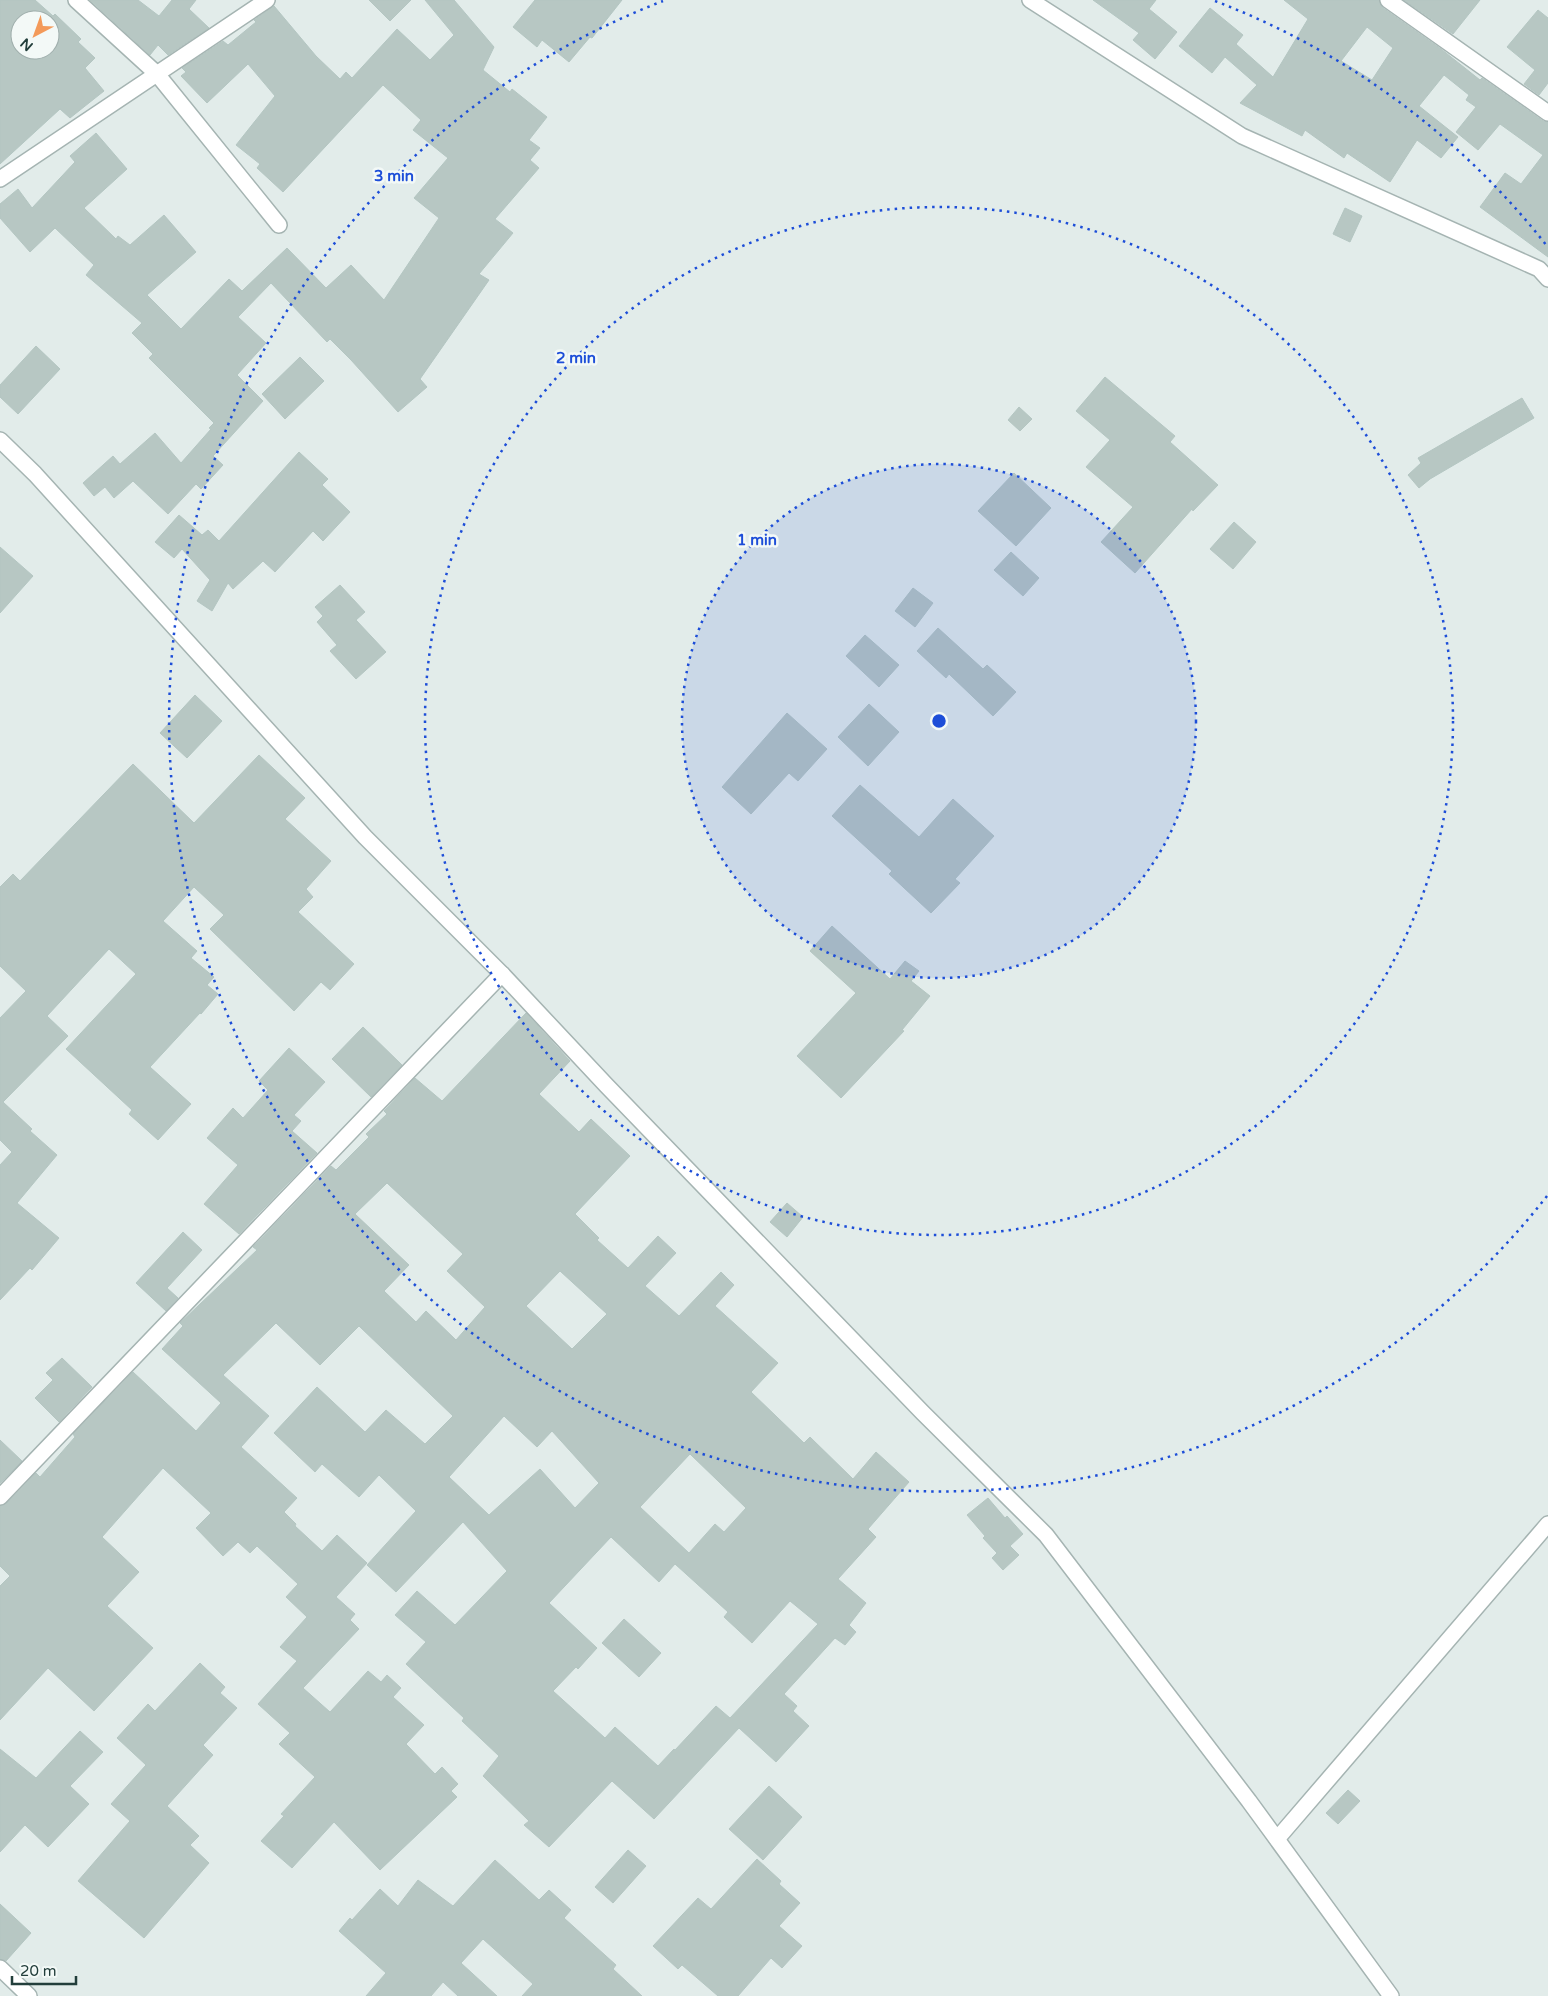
<svg xmlns="http://www.w3.org/2000/svg" width="1548" height="1996" viewBox="0 0 1548 1996" font-family="'Varela Round',sans-serif">
  <style>
    .building { fill: #b7c7c3; stroke: #b4c6c2; fill-rule: evenodd }
    .lines { fill: none; stroke-linecap: round; stroke-linejoin: round }
    .street-casing { stroke: #a5b4b2; stroke-width: 18 }
    .street { stroke: #fff; stroke-width: 15 }
    .ring { fill: none; stroke: #1d4ed8; stroke-width: 2.5; stroke-dasharray: 2.5 5 }
    .centre { fill: #1d4ed8; stroke: #f3f9f7; stroke-width: 2.5 }
    .ring-label { font-size: 15px; text-anchor: middle; font-weight: bold; fill: #1d4ed8; stroke: #f3f9f7; stroke-width: 5; stroke-linejoin: round; paint-order: stroke }
  </style>
  <rect width="100%" height="100%" fill="#e2ecea"/>
  <g class="building">
    <path d="M0,0H35L53,16L55,14L81,39L78,42L95,58L85,68L104,91L70,118L60,109L0,164ZM20,20H50V50H20Z"/>
    <path d="M90,0H138L159,16L172,0H196L189,9L209,28L168,55L158,45L150,55Z"/>
    <path d="M369,0H411L390,21Z"/>
    <path d="M425,0H454L494,47L483,70L510,92L512,89L547,117L529,140L540,148L530,160L539,168L495,219L513,233L479,274L489,280L420,379L427,387L398,412L351,360L330,339L327,342L271,283L238,317L266,343L237,375L263,401L213,456L223,465L201,489L196,484L168,514L133,481L114,498L105,487L94,496L83,483L113,456L120,464L155,433L181,463L211,429L209,428L214,423L149,358L153,354L132,333L142,323L86,275L94,265L55,228L30,252L0,218V204L18,189L32,208L75,162L70,156L96,133L127,169L84,208L116,239L118,236L130,245L164,215L196,252L147,295L181,329L229,279L242,291L287,248L326,288L351,265L384,300L439,218L414,198L448,158L413,130L421,120L383,85L283,192L257,168L260,164L236,145L275,96L248,64L207,103L181,76L186,72L182,68L223,41L228,45L256,22L254,20L274,6L316,56L340,79L346,72L352,78L397,29L430,60L454,35Z"/>
    <path d="M535,0H622L592,38L590,37L569,62L542,40L537,47L513,27Z"/>
    <path d="M1093,0H1156L1149,9L1177,32L1155,59L1133,40L1139,33Z"/>
    <path d="M1284,0H1379L1383,8L1441,49L1480,80L1482,78L1543,121L1548,122V257L1480,207L1505,173L1521,184L1543,155L1500,124L1478,150L1456,132L1476,107L1466,100L1469,95L1444,75L1419,106L1458,137L1441,158L1417,140L1390,182L1347,153L1344,158L1305,130L1302,136L1240,103L1257,85L1225,57L1212,73L1179,46L1210,8L1243,35L1236,44L1273,77L1308,19ZM1367,27L1393,48L1372,80L1341,61Z"/>
    <path d="M1404,0H1480L1453,34Z"/>
    <path d="M1538,10L1548,18V83L1539,95L1524,84L1535,70L1507,47Z"/>
    <path d="M1345,208L1362,216L1350,242L1333,234Z"/>
    <path d="M36,346L60,369L18,414L0,397V385Z"/>
    <path d="M300,357L324,381L285,419L262,394Z"/>
    <path d="M1105,377L1175,436L1170,442L1218,485L1193,511L1192,509L1135,573L1101,542L1133,507L1086,467L1110,440L1076,411Z"/>
    <path d="M1522,398L1534,418L1430,479L1419,488L1408,475L1421,463L1418,458Z"/>
    <path d="M1019,407L1032,419L1020,431L1008,420Z"/>
    <path d="M299,452L328,479L322,485L350,512L323,541L313,531L275,572L263,561L233,589L228,583L212,611L197,601L210,580L182,549L174,558L155,542L179,515L202,535L208,530L219,541Z"/>
    <path d="M1014,473L1051,508L1016,546L978,511Z"/>
    <path d="M1234,522L1256,542L1233,569L1210,549Z"/>
    <path d="M0,547L33,576L0,613Z"/>
    <path d="M1011,552L1039,578L1023,596L994,570Z"/>
    <path d="M340,585L365,612L356,620L386,652L356,679L330,651L337,645L317,622L323,616L315,607Z"/>
    <path d="M913,588L933,603L915,627L895,611Z"/>
    <path d="M938,628L983,669L987,665L1016,692L993,716L949,674L946,678L917,651Z"/>
    <path d="M865,635L899,665L879,687L846,656Z"/>
    <path d="M195,695L222,721L187,758L160,733Z"/>
    <path d="M869,704L899,732L868,766L838,737Z"/>
    <path d="M787,713L827,749L798,781L789,773L751,814L722,787Z"/>
    <path d="M259,755L305,798L285,819L331,861L306,889L313,897L298,912L354,964L330,990L321,982L294,1011L210,929L224,915L194,887L163,921L197,951L191,958L214,977L207,985L218,994L201,1014L200,1013L150,1067L191,1104L158,1140L129,1114L132,1110L66,1049L136,974L109,949L47,1016L68,1036L3,1102L32,1129L30,1131L57,1155L17,1203L59,1238L32,1270L30,1268L0,1300V1165L12,1152L0,1140V1018L26,991L0,966V887L13,874L20,881L133,764L194,823Z"/>
    <path d="M860,785L919,837L953,799L994,836L955,879L960,883L931,913L889,874L892,871L832,816Z"/>
    <path d="M832,926L890,979L905,961L919,971L911,981L930,996L902,1030L904,1031L841,1098L797,1056L856,993L810,951Z"/>
    <path d="M526,1013L570,1061L539,1094L579,1132L591,1119L630,1156L575,1214L599,1238L597,1240L628,1268L658,1236L676,1253L645,1286L679,1316L721,1272L734,1285L715,1306L778,1363L751,1392L804,1443L810,1437L853,1479L876,1452L909,1482L868,1529L876,1537L838,1579L866,1603L849,1625L856,1632L845,1645L835,1638L784,1694L797,1706L793,1711L809,1726L776,1762L739,1728L654,1819L612,1781L549,1847L524,1825L529,1821L483,1776L499,1756L462,1721L464,1718L406,1664L426,1642L395,1615L417,1591L455,1625L507,1571L463,1522L396,1592L367,1565L416,1511L379,1475L359,1497L322,1464L315,1472L274,1433L317,1387L365,1432L386,1410L425,1444L453,1416L359,1326L320,1365L276,1323L223,1375L269,1416L241,1447L297,1498L284,1512L296,1524L295,1526L322,1551L337,1535L367,1563L336,1597L355,1614L350,1620L359,1629L303,1688L330,1712L368,1671L381,1682L387,1675L401,1688L393,1697L424,1725L406,1744L435,1774L442,1767L458,1784L451,1791L457,1797L380,1870L334,1822L292,1868L261,1841L284,1816L281,1814L315,1777L279,1744L290,1733L258,1704L297,1661L280,1647L307,1617L286,1597L298,1584L257,1546L250,1553L238,1542L223,1556L196,1528L211,1513L163,1468L102,1537L139,1572L107,1606L153,1648L94,1711L48,1668L0,1720V1586L10,1576L0,1566V1506L7,1503L36,1473L40,1477L75,1437L73,1434L133,1372L196,1431L221,1403L162,1349L183,1326L180,1323L257,1250L253,1247L331,1166L336,1170L369,1137L366,1134L387,1114L384,1111L415,1078L442,1101ZM387,1183L463,1254L447,1271L485,1307L456,1340L426,1311L416,1322L384,1291L409,1265L355,1214ZM560,1271L607,1314L572,1349L526,1306ZM504,1416L537,1447L552,1431L599,1483L575,1508L540,1469L489,1515L449,1477ZM690,1454L746,1508L724,1532L715,1524L689,1553L640,1507ZM611,1537L659,1582L675,1564L728,1612L724,1617L752,1643L790,1601L818,1624L730,1718L716,1706L675,1750L674,1749L658,1766L615,1727L605,1738L553,1691L576,1667L578,1669L597,1648L549,1603Z"/>
    <path d="M363,1027L402,1065L371,1097L332,1059Z"/>
    <path d="M289,1048L325,1082L294,1115L301,1121L292,1131L317,1153L239,1234L204,1204L238,1165L207,1138L233,1108L243,1118L268,1090L259,1081Z"/>
    <path d="M787,1203L803,1217L787,1237L770,1222Z"/>
    <path d="M183,1232L202,1250L167,1288L178,1298L166,1311L136,1283Z"/>
    <path d="M62,1358L92,1387L59,1422L35,1398L53,1380L46,1373Z"/>
    <path d="M0,1440L22,1461L0,1483Z"/>
    <path d="M988,1498L1005,1518L1007,1516L1023,1534L1010,1546L1019,1555L1003,1570L992,1558L997,1553L983,1538L985,1536L967,1515Z"/>
    <path d="M624,1619L661,1653L639,1677L602,1643Z"/>
    <path d="M200,1663L225,1687L220,1693L237,1708L203,1745L213,1755L167,1806L199,1836L190,1845L209,1863L144,1938L78,1881L130,1821L111,1804L146,1765L117,1738L148,1704L155,1711Z"/>
    <path d="M80,1731L103,1752L70,1786L89,1804L48,1847L25,1825L0,1852V1749L36,1778Z"/>
    <path d="M769,1786L802,1817L763,1860L729,1829Z"/>
    <path d="M1348,1790L1360,1801L1338,1824L1326,1813Z"/>
    <path d="M628,1850L646,1866L613,1903L595,1887Z"/>
    <path d="M757,1859L781,1881L779,1884L800,1903L779,1926L802,1946L782,1968L771,1958L738,1996H718L682,1965L678,1969L653,1946L698,1898L711,1909Z"/>
    <path d="M495,1860L539,1900L549,1890L571,1910L564,1918L616,1965L613,1969L642,1996H522L533,1984L483,1939L461,1963L497,1996H458L443,1982L431,1996H366L386,1973L339,1931L350,1918L352,1920L380,1889L398,1906L418,1880L453,1906Z"/>
    <path d="M0,1904L31,1933L6,1961L0,1959Z"/>
  </g>
  <g class="lines">
    <defs>
      <g id="street">
        <path d="M76,0L157,74L279,225"/>
        <path d="M1030,0L1242,136L1539,269L1548,279"/>
        <path d="M1388,0L1548,113"/>
        <path d="M0,179L267,0"/>
        <path d="M0,440L35,474L365,837L502,974L606,1085L923,1413L1046,1535L1249,1801L1391,1996"/>
        <path d="M0,1497L502,974"/>
        <path d="M1277,1839L1548,1524"/>
        <path d="M0,1968L29,1996"/>
      </g>
    </defs>
    <use href="#street" class="street-casing"/>
    <use href="#street" class="street"/>
  </g>
  <circle cx="939" cy="721" r="257" fill="#1d4ed8" fill-opacity=".12"/>
  <g class="ring">
    <circle cx="939" cy="721" r="257"/>
    <circle cx="939" cy="721" r="514"/>
    <path d="M1547 1196A771 771 0 1 1 663 1M1215 1A771 771 0 0 1 1547 246"/>
  </g>
  <circle cx="939" cy="721" r="8" class="centre"/>
  <g class="ring-label">
    <text x="394" y="181">3 min</text>
    <text x="576" y="363">2 min</text>
    <text x="757" y="545">1 min</text>
  </g>
  <g transform="translate(35 35) rotate(221)"><circle r="24" fill="#f3f9f7" stroke="#9faeac"/>
  <path d="M0-4L9 19L0 12L-9 19Z" fill="#f39a5a"/>
  <text y="-8" font-size="14" font-weight="bold" text-anchor="middle" fill="#223e3b">N</text>
  </g>
  <path d="M12 1976v8h64v-8" fill="none" stroke="#223e3b" stroke-width="2.5"/>
  <text x="20" y="1976" font-size="15" fill="#223e3b" stroke="#f3f9f7" stroke-width="4" paint-order="stroke">20 m</text>
</svg>
